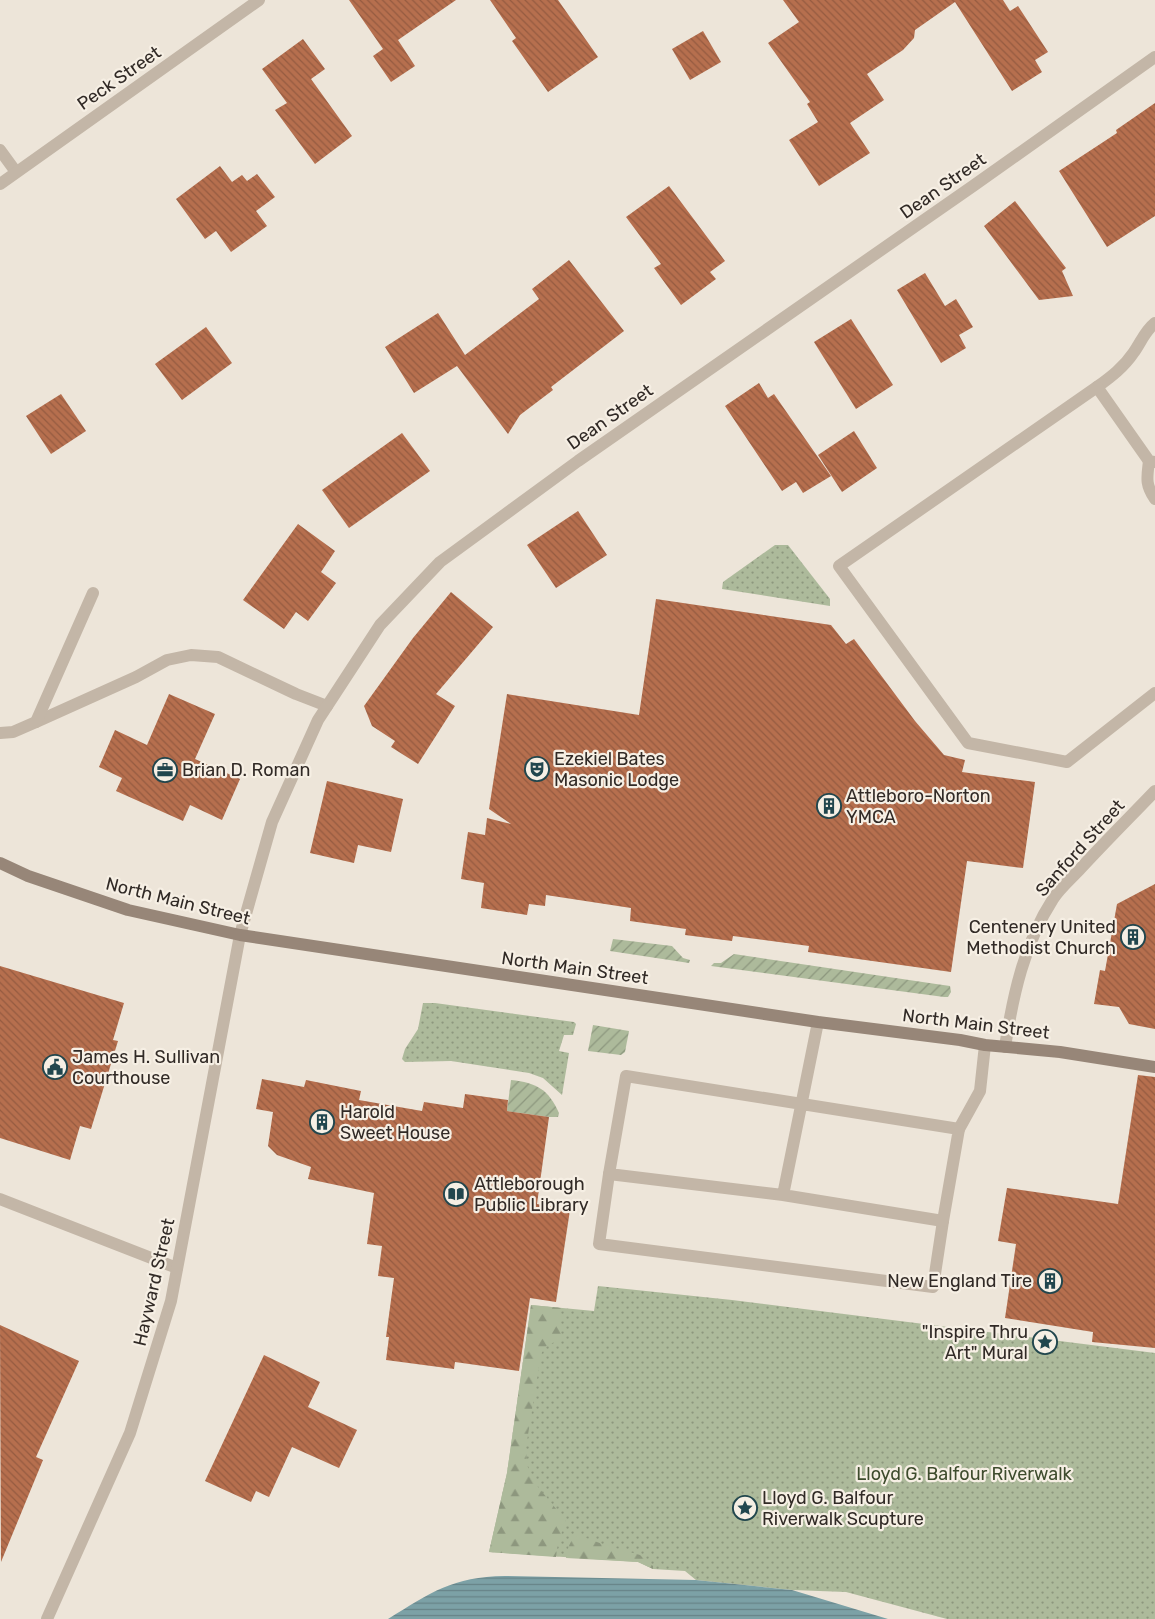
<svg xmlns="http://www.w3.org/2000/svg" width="1155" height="1619" viewBox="0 0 1155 1619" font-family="Rubik,sans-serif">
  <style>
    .grass { fill: url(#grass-dots) }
    .forest { fill: url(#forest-firs) }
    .garden { fill: url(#garden-furrows) }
    .water { fill: url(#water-rules) }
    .building { fill: url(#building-back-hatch) }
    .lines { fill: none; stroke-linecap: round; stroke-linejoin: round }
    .lane { stroke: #c3b6a7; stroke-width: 12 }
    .street { stroke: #c3b6a7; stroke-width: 12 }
    .secondary { stroke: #978678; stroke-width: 12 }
    .labels { text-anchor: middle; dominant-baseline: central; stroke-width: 4.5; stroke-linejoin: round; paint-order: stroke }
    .street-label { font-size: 18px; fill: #312a26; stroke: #f6efe4 }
    .poi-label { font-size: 18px; fill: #312a26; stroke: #f6efe4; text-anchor: start }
    .park-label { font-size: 18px; fill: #3e4c2d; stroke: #f6efe4 }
  </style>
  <defs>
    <pattern id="grass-dots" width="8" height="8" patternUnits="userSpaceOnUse" patternTransform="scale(1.25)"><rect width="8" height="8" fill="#adba9b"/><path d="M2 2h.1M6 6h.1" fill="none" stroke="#8d977e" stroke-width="1.8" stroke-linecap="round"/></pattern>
    <pattern id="forest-firs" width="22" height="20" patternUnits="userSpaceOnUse" patternTransform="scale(1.25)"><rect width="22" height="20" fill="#adba9b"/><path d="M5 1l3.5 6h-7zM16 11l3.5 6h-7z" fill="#8d977e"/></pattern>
    <pattern id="garden-furrows" width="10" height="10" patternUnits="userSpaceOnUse" patternTransform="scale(1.25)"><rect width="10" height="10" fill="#adba9b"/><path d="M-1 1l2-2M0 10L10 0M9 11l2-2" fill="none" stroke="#8d977e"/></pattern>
    <pattern id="water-rules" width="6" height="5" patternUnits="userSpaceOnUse" patternTransform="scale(1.25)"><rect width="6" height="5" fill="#7ca1a6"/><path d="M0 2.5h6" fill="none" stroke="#668387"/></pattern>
    <pattern id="building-back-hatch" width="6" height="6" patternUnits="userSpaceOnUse" patternTransform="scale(1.25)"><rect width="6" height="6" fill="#b66f4e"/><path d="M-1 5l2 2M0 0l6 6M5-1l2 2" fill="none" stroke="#955b41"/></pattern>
  </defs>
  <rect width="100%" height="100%" fill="#ede5d9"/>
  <g class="grass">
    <path d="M775,545H788L830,599V606L722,589L723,582Z"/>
    <path d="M423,1003H435L574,1022L576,1024L573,1035H564L559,1051L569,1053L562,1095L543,1078L529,1073L451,1061L405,1062L402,1059L405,1049L418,1029Z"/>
    <path d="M598,1286L732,1300L1155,1353V1619H947L846,1592L792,1590L696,1580L685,1571L653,1569L638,1562L489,1552L507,1473L531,1305L594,1311Z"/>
  </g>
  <g class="forest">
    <path d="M531,1305L561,1308V1341C551,1342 546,1345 541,1354L526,1447L527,1465L534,1482L566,1521L558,1542L556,1557L489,1552L507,1473Z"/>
    <path d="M578,1535L605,1545L640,1555L653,1566V1569L638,1562L566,1558C568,1548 569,1541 578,1535Z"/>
  </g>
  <g class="garden">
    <path d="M613,939L672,946L683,958L690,960L689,963L610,951Z"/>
    <path d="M734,954L936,984L950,986L951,992L948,997H944L711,966L714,963H721Z"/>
    <path d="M593,1025L629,1031L625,1052L621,1055L588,1051Z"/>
    <path d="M511,1080C537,1083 548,1089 559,1113L558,1117H549L507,1111Z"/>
  </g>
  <path class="water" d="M505,1576L696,1580L792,1590L888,1619H388C432,1592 452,1577 505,1576Z"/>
  <g class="building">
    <path d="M349,0H456L398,40L415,66L391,82L373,56L383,49Z"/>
    <path d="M490,0H558L598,57L548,92L512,41L516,38Z"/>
    <path d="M783,0H1003L1010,11L1018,6L1048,52L1035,60L1042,72L1012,91L955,2L915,30L914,38L903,50L867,74L884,100L850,123L870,153L819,186L789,140L818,122L807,104L810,102L768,43L799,22Z"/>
    <path d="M703,31L721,62L690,80L672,49Z"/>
    <path d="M303,39L325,69L311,79L352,136L315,164L275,110L287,103L262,69Z"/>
    <path d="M1155,103V216L1107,247L1059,171L1117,133L1116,130Z"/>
    <path d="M220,166L232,182L242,175L247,181L257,174L275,197L256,211L267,226L231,252L216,231L205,239L176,199Z"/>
    <path d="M669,186L725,261L710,272L716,279L681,305L654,268L661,264L626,217Z"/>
    <path d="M1015,201L1066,268L1062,271L1073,296L1039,300L984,226Z"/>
    <path d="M569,260L624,331L551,387L553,390L520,415L508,434L457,366L414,393L385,347L438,313L465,355L539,299L532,289Z"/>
    <path d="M925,273L945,306L956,299L973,327L959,335L966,348L941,363L897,290Z"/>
    <path d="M851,319L893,385L856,409L814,342Z"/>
    <path d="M206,327L232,363L182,400L155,364Z"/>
    <path d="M759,383L768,398L774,394L831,476L803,493L796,482L782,491L725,406Z"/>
    <path d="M61,394L86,431L51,454L26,416Z"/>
    <path d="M854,431L877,468L842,492L818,455Z"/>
    <path d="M402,433L430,471L349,528L322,490Z"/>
    <path d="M578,511L607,555L556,588L527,545Z"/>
    <path d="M298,524L335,551L321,572L336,583L308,621L296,612L284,629L243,600Z"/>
    <path d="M451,592L493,627L436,694L455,706L418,764L391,747L395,741L372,726L364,706L413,638Z"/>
    <path d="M656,599L831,625L846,644L854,639L915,721L944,755L965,760L962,772L1035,782L1023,868L967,861L951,972L808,952L809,946L733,936L732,941L685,935L686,929L630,921L631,908L546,895L545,906L529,904L527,915L481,908L484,883L461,879L468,832L485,835L487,818L511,824L489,809L507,694L639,715Z"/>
    <path d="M169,694L215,714L195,759L240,779L222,820L190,805L183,821L116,791L122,778L99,767L115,730L147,745Z"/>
    <path d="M327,781L403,799L391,852L358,845L354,863L310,853Z"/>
    <path d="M1155,884V1029L1129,1024L1119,1007L1094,1004L1100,970L1105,971L1117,904Z"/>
    <path d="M0,966L124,1003L113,1040L118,1041L91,1129L80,1126L70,1160L0,1138Z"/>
    <path d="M1138,1075L1155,1077V1348L1092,1342L1093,1332L1005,1318L1016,1244L998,1241L1007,1188L1118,1204Z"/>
    <path d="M262,1079L304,1087L306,1080L361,1091L359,1100L422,1111L424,1102L463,1108L465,1094L508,1100L507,1111L549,1117L537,1204L570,1210L556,1302L530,1298L519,1371L455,1362L454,1369L386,1360L389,1337H386L394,1278L378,1276L382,1246L367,1244L374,1193L308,1179L311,1167L277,1155L268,1146L273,1112L256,1109Z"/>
    <path d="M0,1325L79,1361L36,1457L43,1460L1,1562Z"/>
    <path d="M264,1355L320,1382L308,1407L357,1430L339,1468L292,1447L269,1497L256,1491L251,1502L205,1481Z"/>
  </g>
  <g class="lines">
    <g class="lane">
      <path d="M1097,387C1111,377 1124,367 1134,352C1141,342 1145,331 1155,323"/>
      <path d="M1149,461C1147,478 1145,484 1155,499"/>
      <path d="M1155,462L1149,461L1097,387L839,566L968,743L1067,762L1155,693"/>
      <path d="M36,722L136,677L167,660L191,655L218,657L296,694L327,706"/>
      <path d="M0,733L13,732L36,722L93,593"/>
      <path d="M959,1129L980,1091L985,1045"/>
      <path d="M609,1174L599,1244L933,1287L943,1221"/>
      <path d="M783,1195L943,1221L959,1129L626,1076L609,1174L783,1195C795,1137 806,1079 818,1022"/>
      <path d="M0,1199L177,1268"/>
    </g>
    <g class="street">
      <path d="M0,150L16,172"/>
      <path d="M0,184L259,0"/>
      <path d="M1005,1047C1013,995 1024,944 1053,899C1060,888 1072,878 1081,868C1105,842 1130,817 1155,791"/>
      <path d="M47,1619L130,1433L171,1301L240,935L272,822L318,720L380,625L440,562L578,461L973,186L1155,57"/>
    </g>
    <path class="secondary" d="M0,863L28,876L128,910L240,935L818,1022L960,1040L985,1045L1060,1052L1155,1067"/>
  </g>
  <defs>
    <symbol id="theatre-ring" viewBox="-11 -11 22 22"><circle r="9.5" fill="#f6efe4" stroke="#21464d" stroke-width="1.5"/><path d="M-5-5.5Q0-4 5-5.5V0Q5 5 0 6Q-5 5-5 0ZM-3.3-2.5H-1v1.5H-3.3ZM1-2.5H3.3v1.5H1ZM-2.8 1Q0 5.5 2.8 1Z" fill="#21464d"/></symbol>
    <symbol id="office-ring" viewBox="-11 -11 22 22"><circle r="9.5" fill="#f6efe4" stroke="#21464d" stroke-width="1.5"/><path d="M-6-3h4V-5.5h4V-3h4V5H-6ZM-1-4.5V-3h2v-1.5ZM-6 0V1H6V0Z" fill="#21464d"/></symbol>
    <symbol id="building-ring" viewBox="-11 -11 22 22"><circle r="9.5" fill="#f6efe4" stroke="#21464d" stroke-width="1.5"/><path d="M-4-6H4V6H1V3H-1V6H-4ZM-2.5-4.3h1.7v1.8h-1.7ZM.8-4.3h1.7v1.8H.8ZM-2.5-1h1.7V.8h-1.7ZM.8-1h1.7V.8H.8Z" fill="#21464d"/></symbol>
    <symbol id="civic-ring" viewBox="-11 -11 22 22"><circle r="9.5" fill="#f6efe4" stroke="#21464d" stroke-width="1.5"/><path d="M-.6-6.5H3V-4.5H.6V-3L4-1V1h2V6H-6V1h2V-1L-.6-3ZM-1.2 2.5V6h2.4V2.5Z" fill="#21464d"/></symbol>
    <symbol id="library-ring" viewBox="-11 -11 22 22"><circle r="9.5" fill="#f6efe4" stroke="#21464d" stroke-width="1.5"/><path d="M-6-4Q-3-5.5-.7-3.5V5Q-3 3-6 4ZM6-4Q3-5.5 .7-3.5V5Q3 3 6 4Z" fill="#21464d"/></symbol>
    <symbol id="sight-ring" viewBox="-11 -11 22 22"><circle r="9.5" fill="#f6efe4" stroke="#21464d" stroke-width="1.5"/><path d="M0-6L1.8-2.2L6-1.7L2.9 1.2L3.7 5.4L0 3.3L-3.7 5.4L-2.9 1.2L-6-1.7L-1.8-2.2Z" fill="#21464d"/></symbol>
  </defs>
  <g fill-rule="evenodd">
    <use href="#theatre-ring" x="523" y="755" width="28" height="28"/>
    <use href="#office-ring" x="151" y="756" width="28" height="28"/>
    <use href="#building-ring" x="815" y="792" width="28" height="28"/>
    <use href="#building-ring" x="1119" y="923" width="28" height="28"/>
    <use href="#civic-ring" x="41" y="1053" width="28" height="28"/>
    <use href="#building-ring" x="308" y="1108" width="28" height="28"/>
    <use href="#library-ring" x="442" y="1180" width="28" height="28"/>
    <use href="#building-ring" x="1036" y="1267" width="28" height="28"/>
    <use href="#sight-ring" x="1031" y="1328" width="28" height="28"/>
    <use href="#sight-ring" x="731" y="1494" width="28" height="28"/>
  </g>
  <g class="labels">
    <g class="street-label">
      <text transform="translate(119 78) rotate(-35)">Peck Street</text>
      <text transform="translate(943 186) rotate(-35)">Dean Street</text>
      <text transform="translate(610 417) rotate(-35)">Dean Street</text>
      <text transform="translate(1080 848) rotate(-48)">Sanford Street</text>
      <text transform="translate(178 901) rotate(14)">North Main Street</text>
      <text transform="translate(575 968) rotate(8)">North Main Street</text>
      <text transform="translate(976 1024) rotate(7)">North Main Street</text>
      <text transform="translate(154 1282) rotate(-77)">Hayward Street</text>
    </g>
    <g class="poi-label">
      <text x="554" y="759">Ezekiel Bates<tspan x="554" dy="21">Masonic Lodge</tspan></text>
      <text x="182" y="770">Brian D. Roman</text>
      <text x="846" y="796">Attleboro-Norton<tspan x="846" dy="21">YMCA</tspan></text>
      <text x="1116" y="927" text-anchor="end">Centenery United<tspan x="1116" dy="21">Methodist Church</tspan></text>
      <text x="72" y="1057">James H. Sullivan<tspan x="72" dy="21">Courthouse</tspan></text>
      <text x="340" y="1112">Harold<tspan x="340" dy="21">Sweet House</tspan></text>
      <text x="474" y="1184">Attleborough<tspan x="474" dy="21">Public Library</tspan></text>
      <text x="1032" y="1281" text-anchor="end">New England Tire</text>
      <text x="1028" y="1332" text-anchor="end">"Inspire Thru<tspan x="1028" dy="21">Art" Mural</tspan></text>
      <text x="762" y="1498">Lloyd G. Balfour<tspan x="762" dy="21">Riverwalk Scupture</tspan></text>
    </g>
    <g class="park-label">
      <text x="964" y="1474">Lloyd G. Balfour Riverwalk</text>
    </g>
  </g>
</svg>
